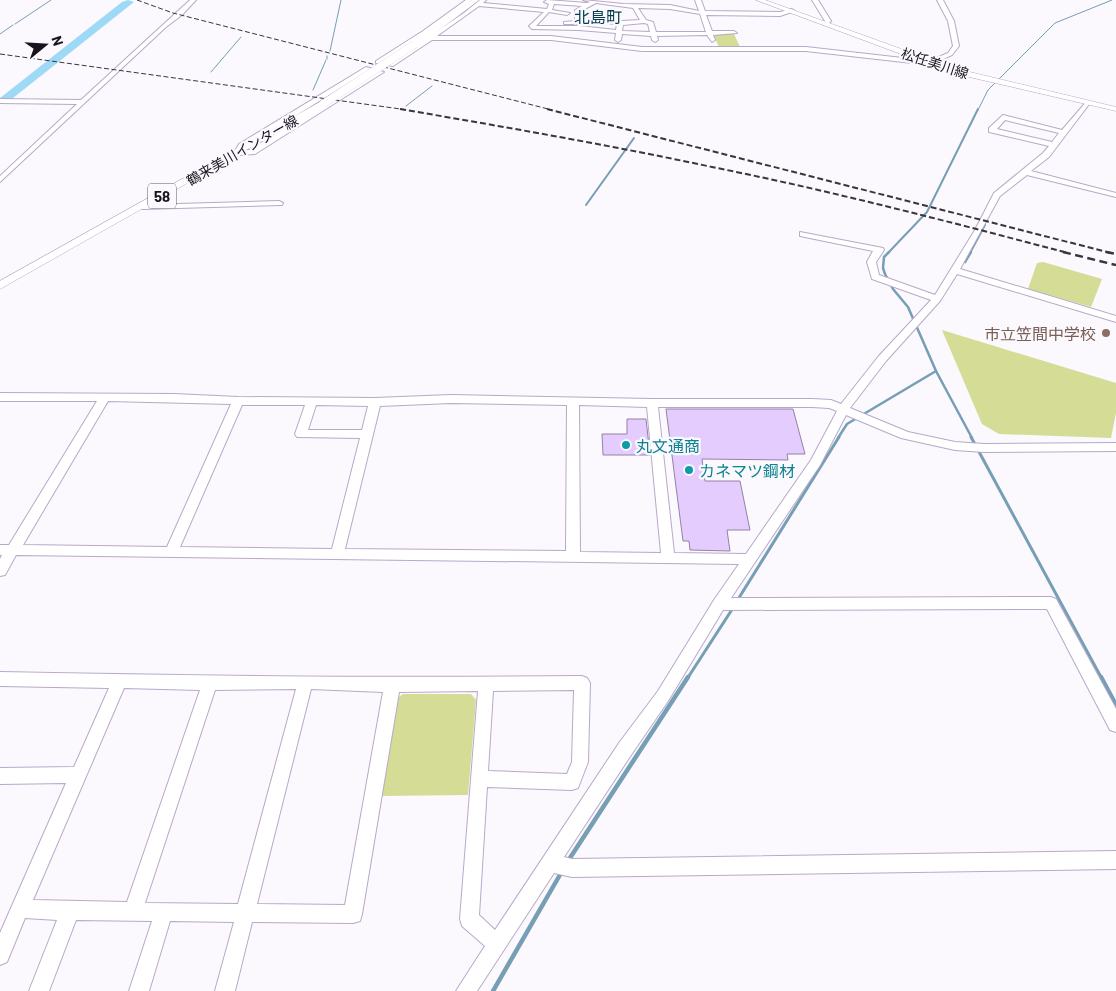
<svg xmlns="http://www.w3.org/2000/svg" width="1116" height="991" viewBox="0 0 1116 991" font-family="Barlow,'Noto Sans JP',sans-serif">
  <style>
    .green { fill: #d4dc95 }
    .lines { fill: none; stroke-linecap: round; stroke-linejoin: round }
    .stream-far4 { stroke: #769eb5; stroke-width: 1 }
    .stream-far3 { stroke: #769eb5; stroke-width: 2 }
    .stream-far2 { stroke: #769eb5; stroke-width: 2.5 }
    .stream-far1 { stroke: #769eb5; stroke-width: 3 }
    .stream { stroke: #769eb5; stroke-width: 4.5 }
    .river { fill: #9ed9f6; fill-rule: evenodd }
    .building { fill: #e5ccfe; stroke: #9283a0 }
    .minor-casing { stroke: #b8a9c8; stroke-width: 2 }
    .major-casing { stroke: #b8a9c8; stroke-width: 1 }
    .minor { fill: #fff; fill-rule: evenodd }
    .major { fill: #fff; fill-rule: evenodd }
    .rail-far2 { stroke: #3a343f; stroke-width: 1; stroke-dasharray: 5 2.5; stroke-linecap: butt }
    .rail-far1 { stroke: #3a343f; stroke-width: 2; stroke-dasharray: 6 3; stroke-linecap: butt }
    .rail { stroke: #3a343f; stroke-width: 2.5; stroke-dasharray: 8 4.5; stroke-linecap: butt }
    .major-bridge-casing { stroke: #b8a9c8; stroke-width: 8; stroke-linecap: butt }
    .major-bridge { stroke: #fff; stroke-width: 8 }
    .education-dot { fill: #8d6e63; stroke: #fbf8fe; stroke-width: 2 }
    .culture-dot { fill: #0f9aa8; stroke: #fbf8fe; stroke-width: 2 }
    .labels { text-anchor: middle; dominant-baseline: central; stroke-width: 4.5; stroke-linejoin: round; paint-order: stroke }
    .far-street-label { font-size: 14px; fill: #19131e; stroke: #fbf8fe }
    .shield { fill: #fbf8fe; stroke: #5d5861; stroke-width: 1 }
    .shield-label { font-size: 15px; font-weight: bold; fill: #19131e }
    .far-quarter-label { font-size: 16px; fill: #003c49; stroke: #fbf8fe }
    .education-label { font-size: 16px; fill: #785e54; stroke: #fbf8fe; text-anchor: end }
    .culture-label { font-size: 16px; fill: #0d838f; stroke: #fbf8fe; text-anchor: start }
  </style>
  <rect width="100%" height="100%" fill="#fbf8fe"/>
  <g class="green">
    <path d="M713,34H734L740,47H719Z"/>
    <path d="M1043,262L1102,279L1091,307L1028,289L1037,263Z"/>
    <path d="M942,330L1116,383V413L1111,438L999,434L982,424Z"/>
    <path d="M403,694H471L476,700L468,795L381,796L395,700Z"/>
  </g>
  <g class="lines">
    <g class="stream-far4">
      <path d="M15,24L51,0"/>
      <path d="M0,34L13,25"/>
      <path d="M330,51L341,0"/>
      <path d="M327,56V59"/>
      <path d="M211,72L241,37"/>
      <path d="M313,90L326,60"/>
      <path d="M406,106L432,86"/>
      <path d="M978,110L988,90L1055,23L1112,0"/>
    </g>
    <g class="stream-far3">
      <path d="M586,205L634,138"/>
      <path d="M888,253L927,212L978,109"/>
      <path d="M970,253L985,225"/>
    </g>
    <g class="stream-far2">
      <path d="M889,252L884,257L883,268L885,274L893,289L908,307L936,371L972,438"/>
      <path d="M965,262L971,252"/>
      <path d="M838,438L847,424L936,371"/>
    </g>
    <g class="stream-far1">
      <path d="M971,437L1102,679"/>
      <path d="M737,601L839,437"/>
      <path d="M687,679L733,608"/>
    </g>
    <g class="stream">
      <path d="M1101,677L1116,705"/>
      <path d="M568,861L688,677"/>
      <path d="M493,991L561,873"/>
    </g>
    <path class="river" d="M128,0L134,2L8,102H0V98L122,2Z"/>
  </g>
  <g class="building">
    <path d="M666,409H793L805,454H787L788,460L702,459L705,481H740L750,530H727L730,551L690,550L689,541H683Z"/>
    <path d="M627,419H646L650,455H603L602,434H627Z"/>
  </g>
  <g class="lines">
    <defs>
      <g id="minor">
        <path d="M190,0H196L182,15L166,27L0,182V176L77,104L0,103V99L81,100Z"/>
        <path d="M466,0H472L427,33L383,61L390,63L464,13L480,0H486L483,3L547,9L549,4L544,2L547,0L587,3L590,2L583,0L623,4L670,5L699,11L695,0H701L705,11L780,12L792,9L795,11L780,16L706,15L712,31H734L737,33L713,35L715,40L712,42L707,35L657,36L658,40L655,42L652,40L651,36L622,34L621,40L618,42L615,40L616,33L579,30L532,29L529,26L544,12L479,6L437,36H551L642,47H806L929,61L948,53L953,46L948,21L937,0H943L954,21L959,46L952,55L930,65L806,51H642L551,40H432L393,66L376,63V61L423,31ZM596,3L633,8L640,20L622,21L581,18V11ZM554,4L582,6L575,10V21L564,22V24H578L581,21L617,24L616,30L579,26H536L549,12L567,15L570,13L552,10ZM638,8L670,9L700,14L706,32H656L653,22L646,20ZM644,23L648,24L650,32L622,31L623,25Z"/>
        <path d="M812,0H818L831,21L827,25L822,24L825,21Z"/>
        <path d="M366,67L384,72L255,154L238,155L234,153L239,144ZM369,70L376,72L256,146L250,150H243L245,147Z"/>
        <path d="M1087,101L1090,103L1049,157L1031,171L1116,193V197L1027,175L1000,196L960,269L1116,316V322L957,274L940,301L886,361L850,408L908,432L955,442L984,444L1116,443V451L984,452L955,450L901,438L846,415L820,465L731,598L1051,597L1056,599L1116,709V732L1110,730L1047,609L723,610L668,701L631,755L564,857L572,859L1116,851V869L572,877L554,873L477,991H456L485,946L462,926L460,919L478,691L399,692L362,914L360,921L353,923L252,922L235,991H215L234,922L170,921L149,991H129L152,921L76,920L49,991H29L57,920L25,918L7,962L0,965V933L66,783L0,784V768L74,767L109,688L0,686V672C194,676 388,678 582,676L587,678L590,683L588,762L578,788L572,790L487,787L479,915L495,930L619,743L658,691L714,600L739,564L16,555L5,575L0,576V559L2,555H0V545H9L97,401H0V393L174,394L238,397L375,398L451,395L652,399H812L831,400L841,404L878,357L931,300L872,279L867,262L873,251L800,236V232L883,248L884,250L876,262L879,275L935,295L975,230L994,193L1043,153L1049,146L989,132V128L1003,115L1062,130ZM1005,120L1059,133L1052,142L997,129ZM108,401L231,404L167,547L23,545ZM451,403L567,405L566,551L345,549L380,406ZM242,405H305L295,434L297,437L360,438L332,549L180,547ZM316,405L368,406L362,430H308ZM579,405L647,407L661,553L580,552ZM658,407H812L829,408L837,411L811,460L746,554L674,553ZM124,688L200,690L127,902L33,900ZM296,689L238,904L145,903L215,690ZM311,689L383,692L345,905L257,904ZM574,690L572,762L567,774L488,771L493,691Z"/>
        <path d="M279,201L283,203L282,205L143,209L139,207L143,205Z"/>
      </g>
      <g id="major">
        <path d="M472,0H479L418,46H412V42Z"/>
        <path d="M756,0H765L957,69L1116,107V111L952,73Z"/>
        <path d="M320,102L327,104L0,289V281Z"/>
      </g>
    </defs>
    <use href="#minor" class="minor-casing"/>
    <use href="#major" class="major-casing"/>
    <use href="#minor" class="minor"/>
    <use href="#major" class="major"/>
    <g class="rail-far2">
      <path d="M137,0L173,13L552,110"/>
      <path d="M0,54L408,110"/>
    </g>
    <g class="rail-far1">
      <path d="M400,109C505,127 609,145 712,167C832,191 950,222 1068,253"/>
      <path d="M547,109L1111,253"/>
    </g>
    <g class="rail">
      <path d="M1063,252L1116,265"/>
      <path d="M1106,252L1116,254"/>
    </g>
    <defs>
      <path id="major-bridge" d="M323,104L415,44"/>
    </defs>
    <use href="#major-bridge" class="major-bridge-casing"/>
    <use href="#major-bridge" class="major-bridge"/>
  </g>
  <circle class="education-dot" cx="1106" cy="333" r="5"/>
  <g class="culture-dot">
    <circle cx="626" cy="445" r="5"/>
    <circle cx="689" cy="470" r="5"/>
  </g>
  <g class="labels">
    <g class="far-street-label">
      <text transform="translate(935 63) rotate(18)">松任美川線</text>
      <text transform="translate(242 150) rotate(-30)">鶴来美川インター線</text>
    </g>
    <rect class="shield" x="148" y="183.5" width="28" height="25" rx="4"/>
    <g class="shield-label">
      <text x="162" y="196">58</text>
    </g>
    <g class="far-quarter-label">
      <text x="598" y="16">北島町</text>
    </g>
    <g class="education-label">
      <text x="1096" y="333">市立笠間中学校</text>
    </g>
    <g class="culture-label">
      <text x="636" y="445">丸文通商</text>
      <text x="699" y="470">カネマツ鋼材</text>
    </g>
  </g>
  <g transform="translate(45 45) rotate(72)" stroke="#fbf8fe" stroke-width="4" paint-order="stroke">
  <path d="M0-4L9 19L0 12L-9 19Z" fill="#19131e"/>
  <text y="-8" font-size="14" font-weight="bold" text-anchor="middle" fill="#19131e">N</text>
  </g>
</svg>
